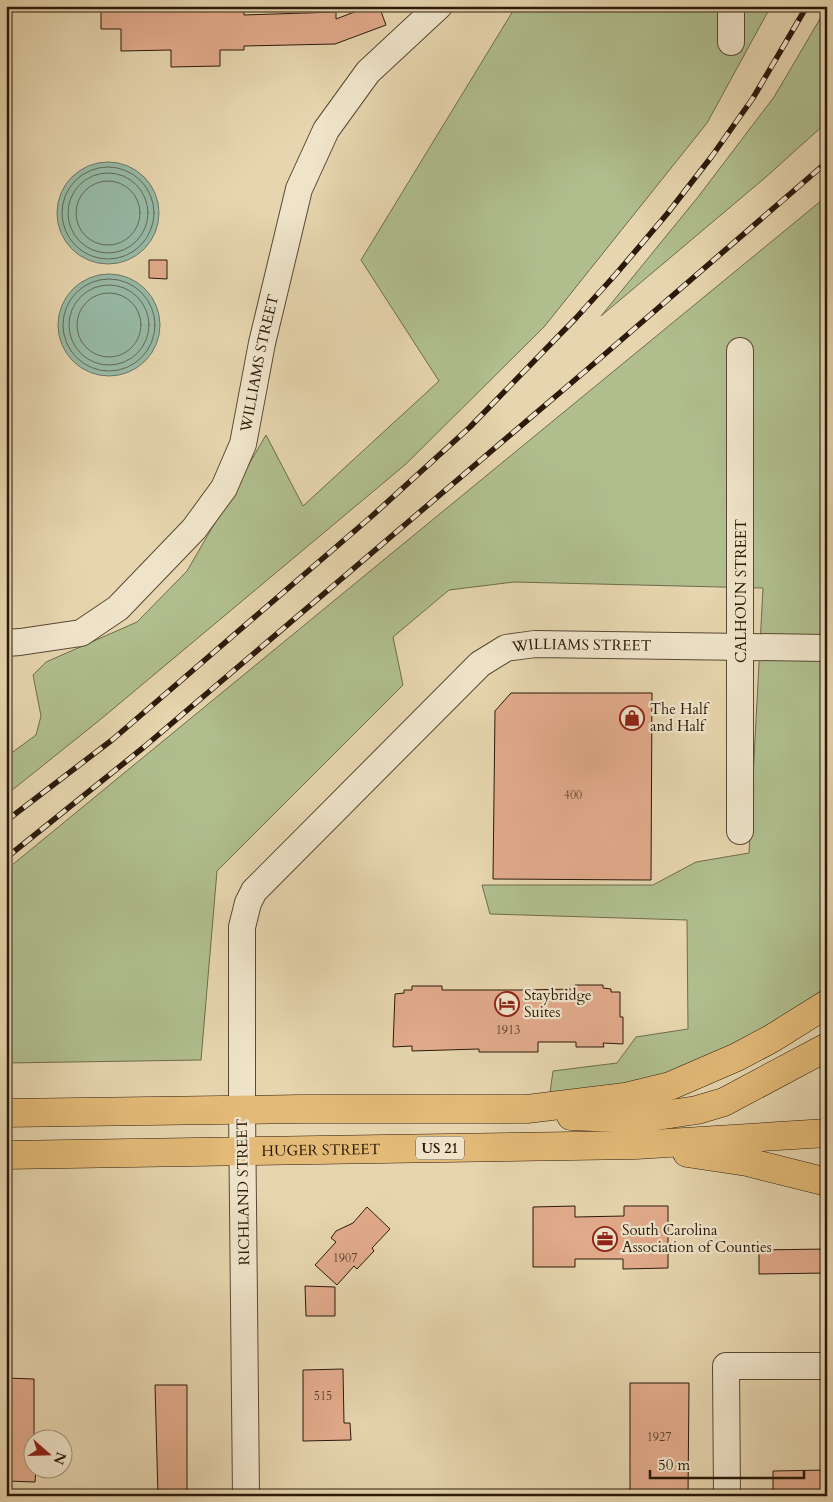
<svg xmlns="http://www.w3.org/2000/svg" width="833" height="1502" viewBox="0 0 833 1502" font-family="Cardo,serif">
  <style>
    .green { fill: #b0be8e; stroke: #6e6c4c }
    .water { fill: #97b9a5; stroke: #6c7967 }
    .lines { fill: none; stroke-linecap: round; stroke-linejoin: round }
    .shore { stroke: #616a58; stroke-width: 1 }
    .building { fill: #e2ab8c; stroke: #2b1a0a }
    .minor-casing { stroke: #5a4933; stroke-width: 28 }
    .highway-casing { stroke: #2b1a0a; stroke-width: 29 }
    .minor { stroke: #efe4ca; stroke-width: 26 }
    .highway { stroke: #e3ba77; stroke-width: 28 }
    .rail-casing { stroke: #2b1a0a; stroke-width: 5.5 }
    .rail { stroke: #efe4ca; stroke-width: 4; stroke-dasharray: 11; stroke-linecap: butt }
    .labels { text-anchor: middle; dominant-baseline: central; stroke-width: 4.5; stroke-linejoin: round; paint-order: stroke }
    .number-label { font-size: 12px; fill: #593e2a }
    .shield { fill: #efe4ca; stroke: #665744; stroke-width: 1 }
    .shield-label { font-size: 14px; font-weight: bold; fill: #2b1a0a }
    .street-label { font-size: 15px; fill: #2b1a0a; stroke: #efe4ca }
    .poi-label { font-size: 15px; fill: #2b1a0a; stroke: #efe4ca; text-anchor: start }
  </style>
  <rect width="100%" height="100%" fill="#e6d5ae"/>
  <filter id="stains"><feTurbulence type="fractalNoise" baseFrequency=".004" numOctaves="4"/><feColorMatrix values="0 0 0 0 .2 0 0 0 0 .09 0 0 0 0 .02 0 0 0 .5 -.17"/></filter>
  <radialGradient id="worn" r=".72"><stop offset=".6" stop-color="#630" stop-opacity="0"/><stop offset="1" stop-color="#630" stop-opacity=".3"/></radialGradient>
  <g class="green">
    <path d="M516,6H771L707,123L544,327L406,464L101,719L6,795V757L36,735L41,716L33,675L46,662L137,622L187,571L266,435L303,506L439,381L361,260Z"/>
    <path d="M827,7V122L766,177L601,316L698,197L774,97Z"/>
    <path d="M827,196V987L779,1022L658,1080L550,1093L553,1071L617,1063L636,1037L688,1029L687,920L490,914L482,885H653L696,862L749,853L763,588L514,582L449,590L393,637L403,685L217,871L201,1060L6,1063V870Z"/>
  </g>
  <g class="water">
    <circle cx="108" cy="213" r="51"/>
    <circle cx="109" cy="325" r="51"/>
  </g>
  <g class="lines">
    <g class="shore">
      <circle cx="108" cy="213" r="46"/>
      <circle cx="108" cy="213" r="40"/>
      <circle cx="108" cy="213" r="32"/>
      <circle cx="109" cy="325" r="46"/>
      <circle cx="109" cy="325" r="40"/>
      <circle cx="109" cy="325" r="32"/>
    </g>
  </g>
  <g class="building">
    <path d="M101,6H244V15L336,12V19L370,6H379L386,25L335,44L244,46V50H220V66L171,67V50L121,51V29H101Z"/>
    <path d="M149,260H167V279L149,278Z"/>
    <path d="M511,693H652L651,880L493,879L495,711Z"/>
    <path d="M575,985H603V988L611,989V992H620V1017H623V1044L603,1043L604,1047H576V1042H538V1052H479V1049L412,1051V1046L393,1047L395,994L404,993V990H412V986H442V990H522L575,989Z"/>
    <path d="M575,1206V1217L624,1216V1206H668V1268L623,1269V1259H575V1267H533V1207Z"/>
    <path d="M367,1207L390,1229L372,1248L374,1251L357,1269L354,1266L337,1285L315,1265L336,1242L331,1238L336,1231L353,1223Z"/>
    <path d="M827,1249V1273L759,1274V1250Z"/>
    <path d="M305,1286L335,1287V1316H306Z"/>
    <path d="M343,1369L344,1423H350L351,1440L303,1441V1370Z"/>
    <path d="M6,1378L34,1379V1438L36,1440H32V1470H36L35,1482L7,1481Z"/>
    <path d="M630,1383H689L688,1496H630Z"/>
    <path d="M155,1385H187V1496H158Z"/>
    <path d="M827,1470V1496H773V1471Z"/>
  </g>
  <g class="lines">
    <defs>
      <g id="minor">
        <path d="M731,6V42"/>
        <path id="s1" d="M6,643L20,642L81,633L118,608L194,529L224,488L243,444L262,343L299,189L326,130L368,72L439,6"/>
        <path d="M740,831V351"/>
        <path id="s2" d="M246,1496L242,1109V927L248,903L254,891L480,664L506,648L535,644L827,648"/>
        <path d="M727,1496L726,1366H827"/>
      </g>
      <g id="highway">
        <path d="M6,1113L301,1109H527L625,1097L670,1086L737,1057L771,1039L827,1004"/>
        <path d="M571,1116L637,1119L697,1110L724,1102L827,1047"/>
        <path d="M687,1153L747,1162L827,1182"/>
        <path id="s3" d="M6,1155L636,1145L827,1133"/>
      </g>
    </defs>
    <use href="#minor" class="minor-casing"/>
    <use href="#highway" class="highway-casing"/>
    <use href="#minor" class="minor"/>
    <use href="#highway" class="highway"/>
    <defs>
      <g id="rail">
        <path d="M6,821L112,740L372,516L470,427L576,318L616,274L667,214L712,156L753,98L807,6"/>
        <path d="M6,858L144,747L590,367L827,162"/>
      </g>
    </defs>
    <use href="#rail" class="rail-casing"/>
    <use href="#rail" class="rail"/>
  </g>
  <defs>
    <symbol id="shop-ring" viewBox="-11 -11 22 22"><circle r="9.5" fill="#efe4ca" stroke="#8f2418" stroke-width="1.5"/><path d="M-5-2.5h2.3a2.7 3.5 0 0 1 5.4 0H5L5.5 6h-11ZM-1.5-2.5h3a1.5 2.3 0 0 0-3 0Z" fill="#8f2418"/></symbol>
    <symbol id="hotel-ring" viewBox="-11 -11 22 22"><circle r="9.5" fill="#efe4ca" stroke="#8f2418" stroke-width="1.5"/><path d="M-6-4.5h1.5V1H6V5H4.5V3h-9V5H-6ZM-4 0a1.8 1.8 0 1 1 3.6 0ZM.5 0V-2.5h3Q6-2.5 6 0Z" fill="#8f2418"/></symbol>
    <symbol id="office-ring" viewBox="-11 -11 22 22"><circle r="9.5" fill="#efe4ca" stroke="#8f2418" stroke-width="1.5"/><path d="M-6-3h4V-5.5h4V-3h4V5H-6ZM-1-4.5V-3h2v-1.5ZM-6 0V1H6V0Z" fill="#8f2418"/></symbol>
  </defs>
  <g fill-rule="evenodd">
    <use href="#shop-ring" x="618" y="704" width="28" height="28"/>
    <use href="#hotel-ring" x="493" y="990" width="28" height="28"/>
    <use href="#office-ring" x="591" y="1225" width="28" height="28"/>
  </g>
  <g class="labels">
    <g class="number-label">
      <text x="573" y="795">400</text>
      <text x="508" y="1030">1913</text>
      <text x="345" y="1258">1907</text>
      <text x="323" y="1396">515</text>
      <text x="659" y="1437">1927</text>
    </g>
    <rect class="shield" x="416" y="1136.5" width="48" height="23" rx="4"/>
    <g class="shield-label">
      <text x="440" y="1148">US 21</text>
    </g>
    <g class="street-label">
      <text stroke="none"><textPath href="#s1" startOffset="411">WILLIAMS STREET</textPath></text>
      <text transform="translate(741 591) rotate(-90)">CALHOUN STREET</text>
      <text stroke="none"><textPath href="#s2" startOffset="1034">WILLIAMS STREET</textPath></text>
      <text stroke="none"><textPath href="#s3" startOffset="315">HUGER STREET</textPath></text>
      <text transform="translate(243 1192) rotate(-91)">RICHLAND STREET</text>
    </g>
    <g class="poi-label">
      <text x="650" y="709">The Half<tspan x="650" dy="17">and Half</tspan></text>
      <text x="524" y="995">Staybridge<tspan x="524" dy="17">Suites</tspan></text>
      <text x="622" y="1230">South Carolina<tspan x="622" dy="17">Association of Counties</tspan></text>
    </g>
  </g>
  <rect width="833" height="1502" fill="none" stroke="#e6d5ae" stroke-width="25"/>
  <rect x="8" y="8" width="818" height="1487" fill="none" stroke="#2b1a0a" stroke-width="2.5"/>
  <rect x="12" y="12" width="808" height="1477" fill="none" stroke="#2b1a0a"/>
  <g transform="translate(48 1454) rotate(110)"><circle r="24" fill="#efe4ca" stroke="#a1937d"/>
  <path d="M0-4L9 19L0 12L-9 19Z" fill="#8f2418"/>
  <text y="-8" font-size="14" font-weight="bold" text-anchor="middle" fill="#2b1a0a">N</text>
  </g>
  <path d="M650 1470v8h154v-8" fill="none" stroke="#2b1a0a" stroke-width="2.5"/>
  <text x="658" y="1470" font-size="15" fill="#2b1a0a" stroke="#efe4ca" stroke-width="4" paint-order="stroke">50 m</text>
  <rect width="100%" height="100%" filter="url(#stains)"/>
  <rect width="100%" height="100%" fill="url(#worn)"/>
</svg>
